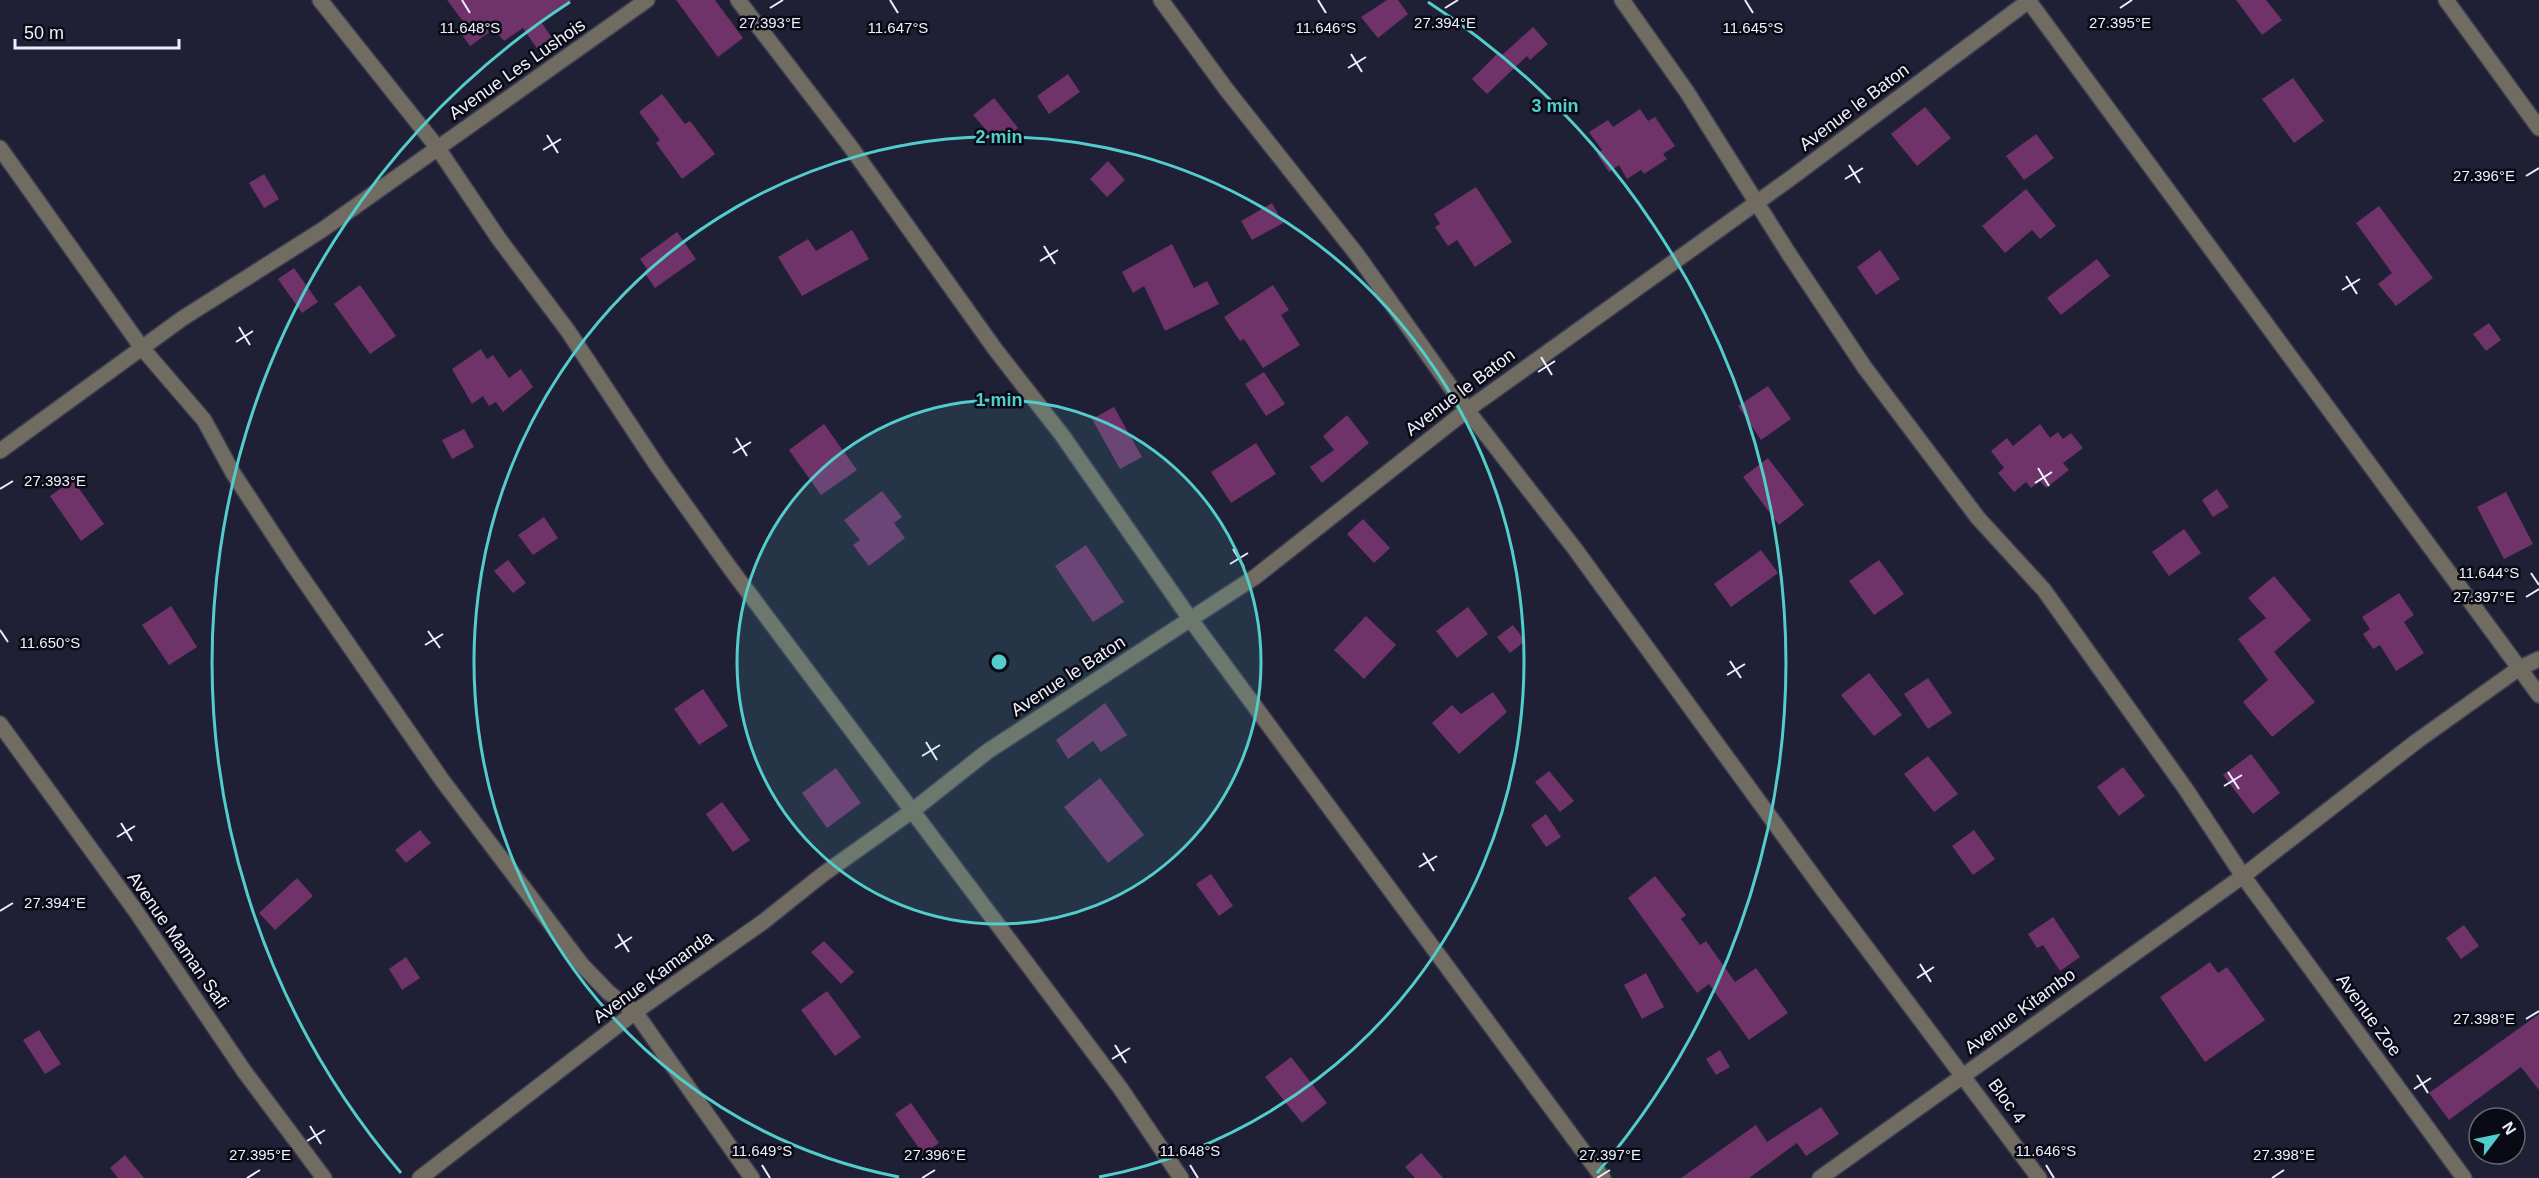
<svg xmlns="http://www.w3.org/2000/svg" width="2539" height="1178" viewBox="0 0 2539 1178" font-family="Arial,sans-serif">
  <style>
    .building { fill: #6f3369 }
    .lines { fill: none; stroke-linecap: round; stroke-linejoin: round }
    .street-casing { stroke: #3c3c51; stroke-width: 18 }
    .street { stroke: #706c61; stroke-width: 15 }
    .ticks { fill: none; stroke: #eeeffe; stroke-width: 2 }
    .ring { fill: none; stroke: #53cdcb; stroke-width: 3 }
    .labels { text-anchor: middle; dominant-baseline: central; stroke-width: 5; stroke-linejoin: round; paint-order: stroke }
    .street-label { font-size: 18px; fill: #eeeffe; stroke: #0a0a14 }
    .ticks-label { font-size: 15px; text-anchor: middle; fill: #eeeffe; stroke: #0a0a14; stroke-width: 5; stroke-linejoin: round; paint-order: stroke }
    .centre { fill: #53cdcb; stroke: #0a0a14; stroke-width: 3 }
    .ring-label { font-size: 18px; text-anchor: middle; font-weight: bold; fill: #53cdcb; stroke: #0a0a14; stroke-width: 5; stroke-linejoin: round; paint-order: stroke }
  </style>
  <rect width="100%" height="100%" fill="#1f1f35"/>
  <g class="building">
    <path d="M447,0H572L541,22L557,45L542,56L523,28L504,41L494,29L470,46L458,29L465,24Z"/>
    <path d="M676,0H715L743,38L718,57Z"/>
    <path d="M1387,0H1398L1408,14L1378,38L1361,17Z"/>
    <path d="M2236,0H2266L2282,20L2262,35Z"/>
    <path d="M1533,27L1548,44L1530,60L1527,56L1487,94L1472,79L1497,54L1500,57Z"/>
    <path d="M1068,74L1080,92L1049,114L1037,96Z"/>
    <path d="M2293,78L2324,121L2294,143L2262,99Z"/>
    <path d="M662,94L685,124L690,121L715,154L682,179L656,143L660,140L639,112Z"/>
    <path d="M994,98L1018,128L998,143L973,115Z"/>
    <path d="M1925,107L1951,138L1917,166L1891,134Z"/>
    <path d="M1640,109L1648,121L1655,117L1675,146L1663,154L1667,159L1644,174L1641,170L1627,179L1619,165L1609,172L1597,154L1602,150L1589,132L1608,120L1613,127Z"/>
    <path d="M2036,134L2054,158L2024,180L2006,156Z"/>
    <path d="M1108,161L1125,180L1107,197L1090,179Z"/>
    <path d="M264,174L279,199L264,208L249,183Z"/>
    <path d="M1476,187L1512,242L1475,267L1457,240L1448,246L1435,227L1440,224L1434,214Z"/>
    <path d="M2026,189L2056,226L2040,239L2032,230L2005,253L1982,226Z"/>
    <path d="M1272,203L1283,223L1252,240L1241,221Z"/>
    <path d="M2379,206L2433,278L2396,306L2378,284L2392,273L2356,223Z"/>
    <path d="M852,230L869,259L802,296L778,257L808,239L816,251Z"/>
    <path d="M677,232L696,259L655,288L644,272L647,269L640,259Z"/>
    <path d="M1172,244L1194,288L1207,281L1219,304L1165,331L1144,286L1133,293L1122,272Z"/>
    <path d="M1880,250L1900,279L1876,295L1857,267Z"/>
    <path d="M2097,259L2110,276L2061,315L2047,298Z"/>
    <path d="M294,268L318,302L302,313L278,279Z"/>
    <path d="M360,285L396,336L370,354L334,304Z"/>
    <path d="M1273,285L1289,310L1281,315L1300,345L1263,368L1244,339L1240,341L1224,317Z"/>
    <path d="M2489,323L2501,340L2486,351L2473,334Z"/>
    <path d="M481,349L487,359L493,355L509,378L521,369L533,387L503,412L496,402L489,406L483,396L472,404L452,369Z"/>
    <path d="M1264,372L1285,404L1266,416L1245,384Z"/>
    <path d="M1768,386L1791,419L1761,440L1738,406Z"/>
    <path d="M1114,407L1142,457L1120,469L1092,419Z"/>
    <path d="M1347,415L1369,443L1322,483L1310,467L1334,450L1323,436Z"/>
    <path d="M824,424L857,470L821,495L789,450Z"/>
    <path d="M2040,424L2050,438L2058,432L2063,439L2071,433L2083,448L2063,463L2069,470L2046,488L2040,481L2031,488L2026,482L2014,492L1998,473L2004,468L1991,451L2007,438L2013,446Z"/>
    <path d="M464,429L474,447L452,459L442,440Z"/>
    <path d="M1256,443L1276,474L1231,503L1211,472Z"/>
    <path d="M1768,458L1804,505L1779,525L1743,477Z"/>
    <path d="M73,480L104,524L81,541L50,496Z"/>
    <path d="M2217,489L2229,507L2213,517L2202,500Z"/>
    <path d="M882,491L902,517L894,523L905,538L869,566L853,545L860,540L844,520Z"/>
    <path d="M2506,492L2533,544L2504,559L2477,507Z"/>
    <path d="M544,517L558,538L533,555L518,535Z"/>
    <path d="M1363,519L1390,548L1374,563L1347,534Z"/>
    <path d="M2184,529L2201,553L2169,576L2152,552Z"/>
    <path d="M1086,545L1124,602L1093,622L1055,566Z"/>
    <path d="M1761,550L1778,573L1731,607L1714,584Z"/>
    <path d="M508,560L526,583L513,593L494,571Z"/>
    <path d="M1879,560L1904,594L1874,615L1849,581Z"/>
    <path d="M2274,576L2311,620L2274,652L2315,702L2272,737L2243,702L2268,680L2238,639L2266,618L2248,598Z"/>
    <path d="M2399,593L2414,615L2404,622L2424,653L2396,671L2380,645L2373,649L2363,634L2370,629L2362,617Z"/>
    <path d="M171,606L197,647L169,665L142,625Z"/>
    <path d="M1468,607L1488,634L1457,658L1436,631Z"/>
    <path d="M1366,616L1396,645L1364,679L1334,650Z"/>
    <path d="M1513,625L1525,641L1510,653L1497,637Z"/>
    <path d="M1869,673L1902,715L1874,736L1841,695Z"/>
    <path d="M1928,678L1952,713L1928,729L1904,694Z"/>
    <path d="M703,689L728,726L699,745L674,709Z"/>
    <path d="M1493,692L1507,712L1459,754L1432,723L1452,705L1461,714Z"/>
    <path d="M1105,703L1127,735L1101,752L1093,741L1068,759L1056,740Z"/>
    <path d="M2251,754L2280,793L2253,814L2223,775Z"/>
    <path d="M1928,756L1958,794L1934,812L1904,774Z"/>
    <path d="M2123,767L2145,796L2119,816L2097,787Z"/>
    <path d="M836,768L861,803L827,828L802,793Z"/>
    <path d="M1549,771L1574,801L1560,812L1535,782Z"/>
    <path d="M1100,778L1144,835L1108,863L1064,807Z"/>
    <path d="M722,802L750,840L733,852L706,814Z"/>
    <path d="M1546,814L1561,837L1546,847L1531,825Z"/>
    <path d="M420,830L431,843L406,863L395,850Z"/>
    <path d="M1974,830L1995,859L1973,875L1952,846Z"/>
    <path d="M1211,874L1233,906L1219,916L1196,884Z"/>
    <path d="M1655,876L1686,915L1681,919L1700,945L1706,941L1735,982L1756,968L1788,1013L1749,1040L1709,984L1697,993L1628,898Z"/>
    <path d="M297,878L313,896L275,930L259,913Z"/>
    <path d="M2053,917L2080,957L2060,971L2043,945L2037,948L2028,934Z"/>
    <path d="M2464,925L2479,946L2461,959L2446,938Z"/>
    <path d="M824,941L854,972L841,984L811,952Z"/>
    <path d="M406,957L420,978L402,990L389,969Z"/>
    <path d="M2210,962L2218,973L2227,967L2265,1020L2205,1062L2160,997Z"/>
    <path d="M1646,973L1664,1007L1642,1019L1624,985Z"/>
    <path d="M827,991L861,1037L835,1056L801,1010Z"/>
    <path d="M2539,1014V1090L2521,1067L2449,1120L2429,1093Z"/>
    <path d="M39,1030L61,1064L45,1074L23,1040Z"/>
    <path d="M1720,1050L1730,1067L1716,1075L1706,1059Z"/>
    <path d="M1291,1057L1327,1103L1302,1123L1265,1077Z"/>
    <path d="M911,1103L939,1143L923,1154L895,1114Z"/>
    <path d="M1821,1107L1839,1134L1806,1156L1797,1143L1749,1178H1681L1756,1125L1767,1142Z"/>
    <path d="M1421,1153L1443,1178H1415L1405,1167Z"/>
    <path d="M125,1155L144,1178H118L110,1168Z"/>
  </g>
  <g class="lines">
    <defs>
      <g id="street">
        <path d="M320,0L437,147L499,239L568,331L658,467L730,568L1121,1089L1181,1178"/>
        <path d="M738,0L850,146L995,349L1062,435L1191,620L1603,1178"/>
        <path d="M1161,0L1226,89L1358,256L1467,410L1575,549L1824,891L2039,1178"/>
        <path d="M1622,0L1687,92L1789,254L1865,368L1978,518L2044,590L2185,788L2243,876L2464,1178"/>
        <path d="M2028,0L2539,695"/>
        <path d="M2446,0L2539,128"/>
        <path d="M0,148L142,348L204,420L233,473L292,563L442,780L582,965L609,993L635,1012L752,1178"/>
        <path d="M0,451L183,318L322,230L647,0"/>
        <path d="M0,724L135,910L244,1071L324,1178"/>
        <path d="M420,1178L635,1012L763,922L822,875L912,811L988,751L1255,577L1467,410L1791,178L2030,0"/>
        <path d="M1820,1178L2243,876L2417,741L2518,669L2539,659"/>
      </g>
    </defs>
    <use href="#street" class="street-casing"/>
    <use href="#street" class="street"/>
  </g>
  <path class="ticks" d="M462,0L470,13M890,0L898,13M1318,0L1326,13M1745,0L1753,13M770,8L783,0M1445,8L1458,0M2120,8L2132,0M1351,54L1362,72M1348,68L1366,57M547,135L558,153M543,150L561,139M1849,165L1860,183M2526,176L2539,168M1845,179L1863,168M1044,246L1055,264M1040,261L1058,250M2346,276L2357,294M2342,290L2360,279M239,327L250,345M236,342L253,331M1541,357L1552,375M1538,372L1555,361M736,438L747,456M733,453L751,442M2038,468L2049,486M2035,483L2052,472M0,489L13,481M1233,549L1244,567M1230,564L1248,553M2531,573L2539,585M2526,597L2539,589M0,630L8,642M428,631L440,648M425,645L443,634M1730,661L1741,678M1727,675L1745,664M926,742L937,760M922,756L940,745M2228,772L2239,789M2224,786L2242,775M121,823L132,841M117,837L135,826M1423,853L1434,871M1419,867L1437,856M0,911L13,903M618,934L629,952M615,948L632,937M1920,964L1931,982M1917,978L1934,967M2526,1019L2539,1011M1115,1045L1126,1063M1112,1059L1130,1048M2417,1075L2428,1093M2414,1089L2431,1078M310,1126L321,1144M307,1141L325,1130M762,1165L770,1178M1190,1165L1198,1178M2046,1165L2054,1178M247,1178L260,1170M922,1178L935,1170M1597,1178L1610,1170M2272,1178L2284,1170"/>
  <circle cx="999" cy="662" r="262" fill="#53cdcb" fill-opacity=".12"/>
  <g class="ring">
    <circle cx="999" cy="662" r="262"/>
    <path d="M899 1177A525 525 0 1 1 1099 1177"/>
    <path d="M401 1173A787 787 0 0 1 570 2M1428 2A787 787 0 0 1 1597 1173"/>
  </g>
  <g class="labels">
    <g class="street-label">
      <text transform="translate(517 69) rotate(-35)">Avenue Les Lushois</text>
      <text transform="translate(1854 107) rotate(-37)">Avenue le Baton</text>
      <text transform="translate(1460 392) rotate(-37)">Avenue le Baton</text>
      <text transform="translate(1068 676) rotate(-33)">Avenue le Baton</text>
      <text transform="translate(178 940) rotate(55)">Avenue Maman Safi</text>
      <text transform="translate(653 977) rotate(-36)">Avenue Kamanda</text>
      <text transform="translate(2020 1011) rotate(-36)">Avenue Kitambo</text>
      <text transform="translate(2369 1015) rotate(54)">Avenue Zoe</text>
      <text transform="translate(2007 1101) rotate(54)">Bloc 4</text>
    </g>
  </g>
  <g class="ticks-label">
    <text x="770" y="28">27.393°E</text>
    <text x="1445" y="28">27.394°E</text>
    <text x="2120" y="28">27.395°E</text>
    <text x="470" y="33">11.648°S</text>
    <text x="898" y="33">11.647°S</text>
    <text x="1326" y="33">11.646°S</text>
    <text x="1753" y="33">11.645°S</text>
    <text x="2484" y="181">27.396°E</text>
    <text x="55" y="486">27.393°E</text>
    <text x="2489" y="578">11.644°S</text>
    <text x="2484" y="602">27.397°E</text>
    <text x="50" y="648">11.650°S</text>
    <text x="55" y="908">27.394°E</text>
    <text x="2484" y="1024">27.398°E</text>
    <text x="762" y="1156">11.649°S</text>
    <text x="1190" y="1156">11.648°S</text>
    <text x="2046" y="1156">11.646°S</text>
    <text x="260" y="1160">27.395°E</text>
    <text x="935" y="1160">27.396°E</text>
    <text x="1610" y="1160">27.397°E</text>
    <text x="2284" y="1160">27.398°E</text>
  </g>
  <circle cx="999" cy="662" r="9" class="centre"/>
  <g class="ring-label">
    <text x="1555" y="112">3 min</text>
    <text x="999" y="143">2 min</text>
    <text x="999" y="406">1 min</text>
  </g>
  <g transform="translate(2497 1136) rotate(58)"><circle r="28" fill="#0a0a14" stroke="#656672" stroke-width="1.5"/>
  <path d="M0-4.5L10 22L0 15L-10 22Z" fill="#53cdcb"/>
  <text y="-9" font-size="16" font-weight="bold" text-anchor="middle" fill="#eeeffe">N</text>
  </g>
  <path d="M15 39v9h164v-9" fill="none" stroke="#eeeffe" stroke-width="3"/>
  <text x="24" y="39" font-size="18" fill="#eeeffe" stroke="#0a0a14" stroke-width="4.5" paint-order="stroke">50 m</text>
</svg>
